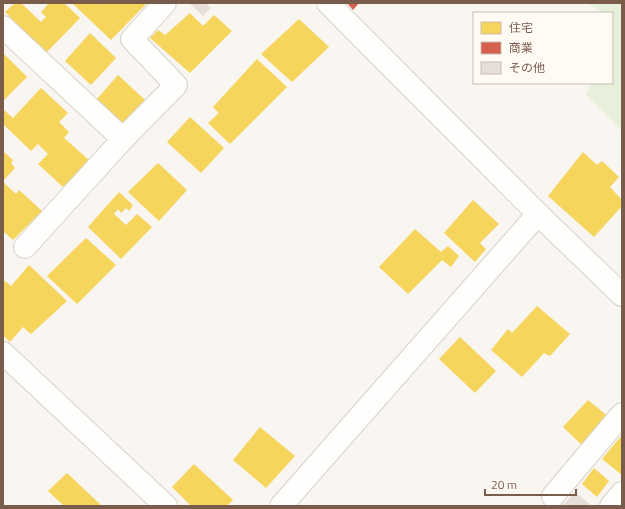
<svg xmlns="http://www.w3.org/2000/svg" width="625" height="509" viewBox="0 0 625 509" font-family="'Titillium Web','Noto Sans JP',sans-serif">
  <style>
    .green { fill: #e7f0db }
    .homes { fill: #f6d55c }
    .shops { fill: #d6604d }
    .building { fill: #e6ded7 }
    .lines { fill: none; stroke-linecap: round; stroke-linejoin: round }
    .street-casing { stroke: #d7d1cb; stroke-width: 24 }
    .secondary-casing { stroke: #d9d2cb; stroke-width: 24 }
    .street { stroke: #fefefd; stroke-width: 22 }
    .secondary { stroke: #fefefd; stroke-width: 22 }
  </style>
  <rect width="100%" height="100%" fill="#f9f5f0"/>
  <path class="green" d="M586,3H622V131L586,95L590,83H612V13H605Z"/>
  <g class="homes">
    <path d="M15,3H21L41,22L46,17L41,12L49,3H64L80,18L46,53L5,12Z"/>
    <path d="M72,3H100L102,5L104,3H147L111,40Z"/>
    <path d="M190,13L203,26L214,15L232,31L190,73L150,38L158,30L165,35Z"/>
    <path d="M299,19L329,47L292,82L261,54Z"/>
    <path d="M90,33L116,58L91,85L65,61Z"/>
    <path d="M3,53L27,77L3,101Z"/>
    <path d="M257,59L287,87L230,144L208,123L219,113L213,107Z"/>
    <path d="M118,75L145,100L122,124L96,100Z"/>
    <path d="M41,88L68,113L59,122L69,132L64,138L89,160L63,187L38,164L48,154L38,144L31,151L3,124V109L13,118Z"/>
    <path d="M190,117L224,148L201,173L167,142Z"/>
    <path d="M3,151L13,160L11,163L15,168L3,181Z"/>
    <path d="M583,152L597,165L602,161L619,177L610,187L622,200V206L594,237L548,196Z"/>
    <path d="M158,163L187,190L159,221L128,192Z"/>
    <path d="M4,183L16,194L19,190L42,211L13,240L3,231V185Z"/>
    <path d="M119,192L133,205L129,211L126,208L121,213L118,209L114,214L126,225L137,214L152,227L121,259L88,227Z"/>
    <path d="M473,200L499,224L480,243L486,249L475,262L444,233Z"/>
    <path d="M415,229L441,252L448,246L459,256L451,267L442,260L408,294L379,267Z"/>
    <path d="M86,238L116,265L77,304L47,276Z"/>
    <path d="M29,265L67,301L31,334L23,327L10,342L3,335V284L5,281L11,286Z"/>
    <path d="M537,306L570,334L550,356L544,353L522,377L491,350L508,329L512,333Z"/>
    <path d="M460,337L496,371L475,393L439,359Z"/>
    <path d="M588,400L610,418L584,447L563,427Z"/>
    <path d="M260,427L295,456L266,488L233,460Z"/>
    <path d="M622,435V475L602,459Z"/>
    <path d="M194,464L233,500L227,506H191L172,487Z"/>
    <path d="M594,468L609,481L597,497L582,484Z"/>
    <path d="M67,473L102,506H64L48,491Z"/>
  </g>
  <path class="shops" d="M347,3H359L353,10Z"/>
  <g class="building">
    <path d="M189,3H205L211,8L203,16Z"/>
    <path d="M575,492L592,506H562Z"/>
  </g>
  <g class="lines">
    <defs>
      <g id="street">
        <path d="M328,3L538,214L622,295"/>
        <path d="M3,27L123,139L176,85L132,39L165,3"/>
        <path d="M25,247L123,139"/>
        <path d="M553,496L622,414"/>
        <path d="M281,506L538,214"/>
        <path d="M611,506L622,493"/>
      </g>
      <path id="secondary" d="M3,353L166,506"/>
    </defs>
    <use href="#street" class="street-casing"/>
    <use href="#secondary" class="secondary-casing"/>
    <use href="#street" class="street"/>
    <use href="#secondary" class="secondary"/>
  </g>
  <rect width="625" height="509" fill="none" stroke="#7a5c4d" stroke-width="8"/>
  <rect x="473" y="12" width="140" height="72" fill="#fffaf3" stroke="#cabbb1"/>
  <rect x="481" y="22" width="20" height="12" fill="#f6d55c" stroke="#cabbb1"/>
  <text x="509" y="32" font-size="12" fill="#7a5c4d">住宅</text>
  <rect x="481" y="42" width="20" height="12" fill="#d6604d" stroke="#cabbb1"/>
  <text x="509" y="52" font-size="12" fill="#7a5c4d">商業</text>
  <rect x="481" y="62" width="20" height="12" fill="#e6ded7" stroke="#cabbb1"/>
  <text x="509" y="72" font-size="12" fill="#7a5c4d">その他</text>
  <path d="M485 489v6h91v-6" fill="none" stroke="#7a5c4d" stroke-width="2"/>
  <text x="491" y="489" font-size="12" fill="#7a5c4d" stroke="#fffaf3" stroke-width="3" paint-order="stroke">20 m</text>
</svg>
